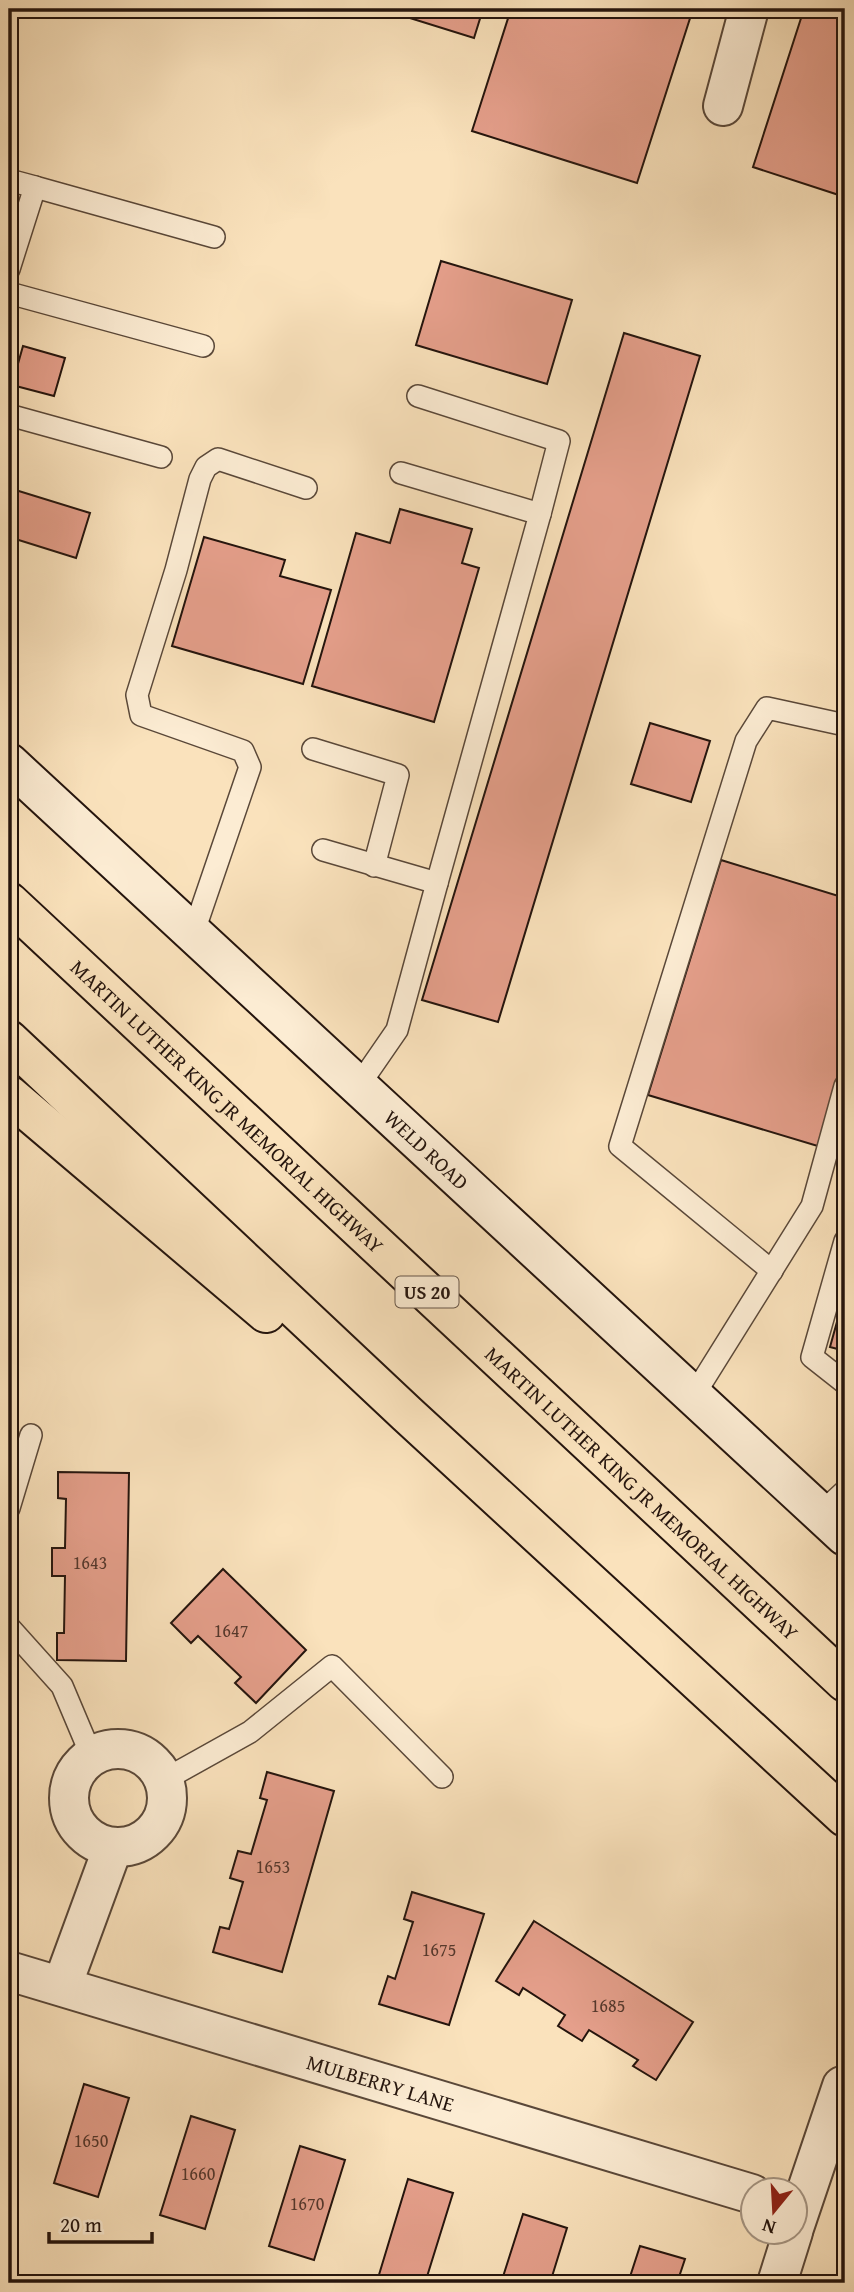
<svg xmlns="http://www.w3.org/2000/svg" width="854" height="2292" viewBox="0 0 854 2292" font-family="'Gentium Book Plus',serif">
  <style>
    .building { fill: #e59f8b; stroke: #24140d; stroke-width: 2 }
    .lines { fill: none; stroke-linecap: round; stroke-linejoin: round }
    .lane-casing { stroke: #5a4839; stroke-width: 24 }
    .street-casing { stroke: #5a4839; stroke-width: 42 }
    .secondary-casing { stroke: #24140d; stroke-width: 42 }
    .highway-casing { stroke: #24140d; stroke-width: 42 }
    .lane { stroke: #fcecd3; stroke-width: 21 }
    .street { stroke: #fcecd3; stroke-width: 38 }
    .secondary { stroke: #fcecd3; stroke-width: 38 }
    .highway { stroke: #fae2bc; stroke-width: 38 }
    .labels { text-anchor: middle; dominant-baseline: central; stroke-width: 7; stroke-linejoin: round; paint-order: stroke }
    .number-label { font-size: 18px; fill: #54372c }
    .shield { fill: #fcecd3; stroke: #655548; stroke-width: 2 }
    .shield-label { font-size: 19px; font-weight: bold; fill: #24140d }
    .street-label { font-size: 21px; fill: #24140d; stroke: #fcecd3 }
  </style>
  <rect width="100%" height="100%" fill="#fae2bc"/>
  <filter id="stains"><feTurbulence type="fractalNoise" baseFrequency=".00286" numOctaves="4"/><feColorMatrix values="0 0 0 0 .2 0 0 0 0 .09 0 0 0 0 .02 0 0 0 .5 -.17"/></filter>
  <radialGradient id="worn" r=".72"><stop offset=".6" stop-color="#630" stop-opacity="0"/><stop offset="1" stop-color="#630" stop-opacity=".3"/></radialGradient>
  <g class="building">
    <path d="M381,9H483L474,38Z"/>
    <path d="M511,9H693L637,183L472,131Z"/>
    <path d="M804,9H845V197L753,167Z"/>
    <path d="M441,261L572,300L547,384L416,345Z"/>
    <path d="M624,333L700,356L498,1022L422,1000Z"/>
    <path d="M23,346L65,358L54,396L12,385Z"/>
    <path d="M9,488L90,513L76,558L9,537Z"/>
    <path d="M400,509L472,529L462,563L479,568L434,722L312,686L356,533L390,543Z"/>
    <path d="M204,537L285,560L280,576L331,590L303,684L172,646Z"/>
    <path d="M650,723L710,741L691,802L631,784Z"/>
    <path d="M721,860L845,898V1067L821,1147L648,1095Z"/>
    <path d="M845,1293V1351L830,1347Z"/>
    <path d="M58,1472L129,1473L126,1661L57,1660V1633H64L65,1576H52V1548H65L66,1499L58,1498Z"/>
    <path d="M223,1569L306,1650L256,1703L235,1683L241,1677L198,1636L191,1643L171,1623Z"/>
    <path d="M267,1772L334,1791L282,1972L213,1952L220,1927L229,1929L243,1882L230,1878L238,1851L251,1854L267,1800L260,1798Z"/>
    <path d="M412,1892L484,1914L449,2025L379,2004L388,1976L395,1979L413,1922L404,1919Z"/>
    <path d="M534,1921L693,2022L656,2080L633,2066L638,2060L589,2030L582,2041L558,2026L565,2015L523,1988L519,1995L496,1981Z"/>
    <path d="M9,2064L17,2066L9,2092Z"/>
    <path d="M84,2084L129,2098L98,2197L54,2183Z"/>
    <path d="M191,2116L235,2130L205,2229L160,2215Z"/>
    <path d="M300,2146L345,2160L314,2260L269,2246Z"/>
    <path d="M408,2179L453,2193L425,2283H395L378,2278Z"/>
    <path d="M523,2214L567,2228L550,2283H501Z"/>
    <path d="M640,2246L685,2259L677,2283H628Z"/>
  </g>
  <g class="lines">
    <defs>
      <g id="lane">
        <path d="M9,180L35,187L9,269"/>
        <path d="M35,187L214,237"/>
        <path d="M9,293L203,346"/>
        <path d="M418,396L559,441L540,514"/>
        <path d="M9,415L161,457"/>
        <path d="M401,473L540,514L437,883"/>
        <path d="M313,749L398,775L374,866"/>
        <path d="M323,850L437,883L397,1030L357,1088"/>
        <path d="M193,934L250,767L243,751L141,715L137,695L176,570L200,479L206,467L218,459L306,488"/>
        <path d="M845,1241L812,1357L845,1383"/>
        <path d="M772,1271L620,1146L746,741L767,708L845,725"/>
        <path d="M694,1395L812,1206L845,1086"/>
        <path d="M9,1508L31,1435"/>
        <path d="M820,1514L845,1491"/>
        <path d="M9,1627L62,1686L92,1757"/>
        <path d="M164,1780L250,1732L332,1666L442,1777"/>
      </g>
      <g id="street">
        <path d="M723,106L749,9"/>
        <circle cx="118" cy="1798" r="49"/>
        <path id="s1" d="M9,1971L752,2194"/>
        <path d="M62,1986L113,1847"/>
        <path d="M794,2228L842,2086"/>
        <path d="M777,2283L793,2232"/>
      </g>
      <g id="secondary">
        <path id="s2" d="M9,763L845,1536"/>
      </g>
      <g id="highway">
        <path id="s3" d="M9,902L845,1682"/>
        <path d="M9,1040L407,1414L845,1817"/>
        <path d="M9,1095L266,1313"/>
      </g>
    </defs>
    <use href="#lane" class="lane-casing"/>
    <use href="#street" class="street-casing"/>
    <use href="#secondary" class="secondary-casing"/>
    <use href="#highway" class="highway-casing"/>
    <use href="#lane" class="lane"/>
    <use href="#street" class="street"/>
    <use href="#secondary" class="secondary"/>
    <use href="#highway" class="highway"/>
  </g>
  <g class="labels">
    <g class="number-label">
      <text x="90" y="1562">1643</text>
      <text x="231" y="1630">1647</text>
      <text x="273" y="1866">1653</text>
      <text x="439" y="1949">1675</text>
      <text x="608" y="2005">1685</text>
      <text x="91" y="2140">1650</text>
      <text x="198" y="2173">1660</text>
      <text x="307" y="2203">1670</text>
    </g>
    <rect class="shield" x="395.5" y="1276.5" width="63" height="31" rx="5"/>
    <g class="shield-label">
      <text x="427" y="1292">US 20</text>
    </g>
    <g class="street-label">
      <text stroke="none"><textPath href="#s3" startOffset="299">MARTIN LUTHER KING JR MEMORIAL HIGHWAY</textPath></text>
      <text stroke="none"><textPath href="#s2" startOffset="569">WELD ROAD</textPath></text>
      <text stroke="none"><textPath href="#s3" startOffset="866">MARTIN LUTHER KING JR MEMORIAL HIGHWAY</textPath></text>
      <text stroke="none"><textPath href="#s1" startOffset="388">MULBERRY LANE</textPath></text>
    </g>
  </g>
  <rect width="854" height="2292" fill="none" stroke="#fae2bc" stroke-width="35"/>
  <rect x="10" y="10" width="833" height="2271" fill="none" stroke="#24140d" stroke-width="3.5"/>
  <rect x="18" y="18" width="819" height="2257" fill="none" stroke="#24140d" stroke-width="2"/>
  <g transform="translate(774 2211) rotate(198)"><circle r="33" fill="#fcecd3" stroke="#a69684" stroke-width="2"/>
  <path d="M0-5L12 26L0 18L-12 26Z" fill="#8f2418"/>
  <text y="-10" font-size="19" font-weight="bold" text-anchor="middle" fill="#24140d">N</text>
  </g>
  <path d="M49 2232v10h103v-10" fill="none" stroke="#24140d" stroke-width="3.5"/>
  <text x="60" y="2232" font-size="21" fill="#24140d" stroke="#fcecd3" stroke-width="5" paint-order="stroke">20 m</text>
  <rect width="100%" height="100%" filter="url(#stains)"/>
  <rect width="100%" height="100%" fill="url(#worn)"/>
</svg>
